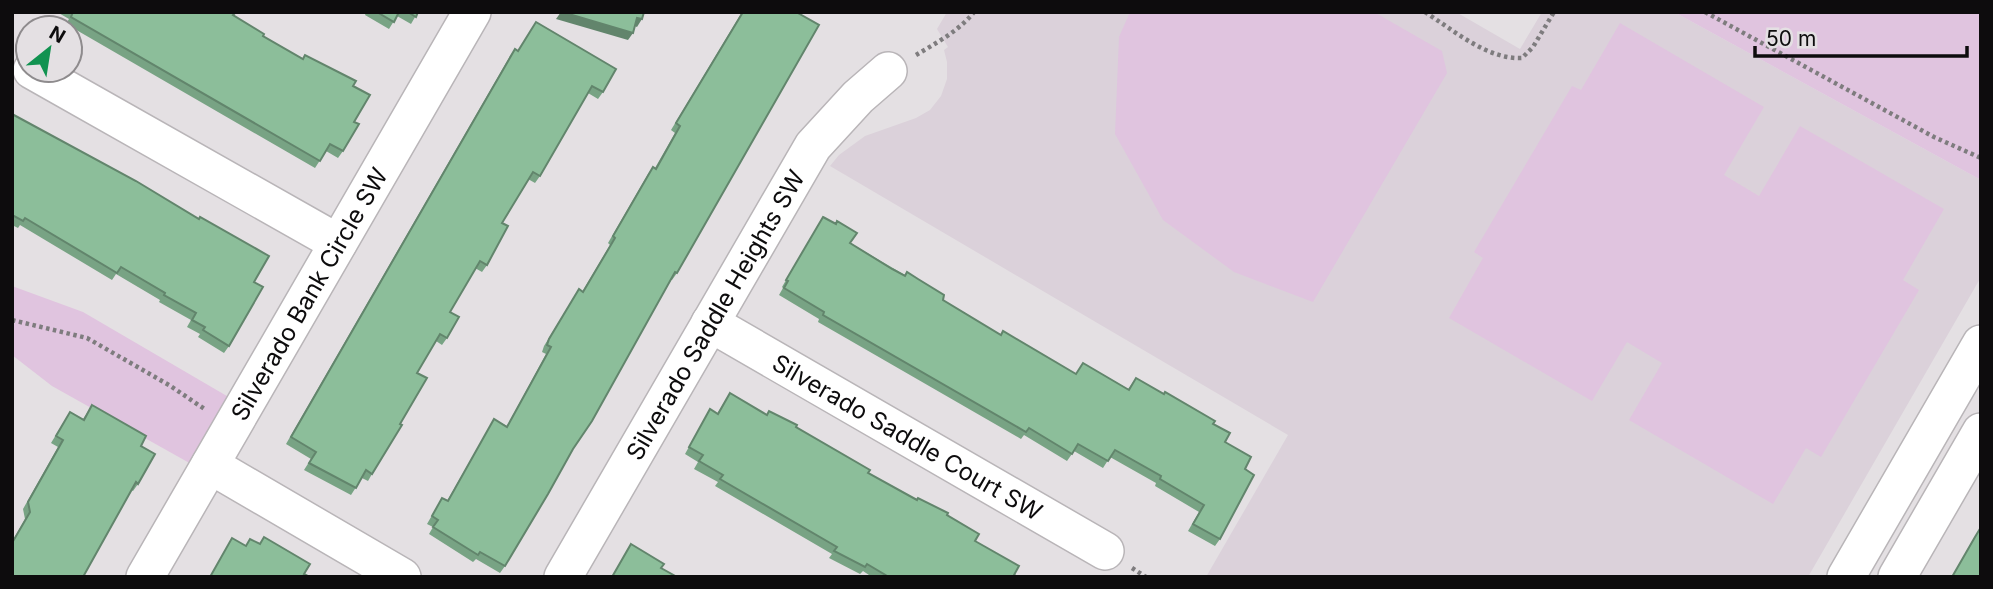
<svg xmlns="http://www.w3.org/2000/svg" width="1993" height="589" viewBox="0 0 1993 589" font-family="Inter,sans-serif">
  <style>
    .built { fill: #dbd1da }
    .green { fill: #e0c4df }
    .lines { fill: none; stroke-linecap: round; stroke-linejoin: round }
    .minor-casing { stroke: #b9b5b8; stroke-width: 40 }
    .path { stroke: #7e7c7e; stroke-width: 4.5; stroke-dasharray: 3.5 3.5; stroke-linecap: butt }
    .minor { stroke: #fff; stroke-width: 37 }
    .wall { fill: #78a384 }
    .shaded-wall { fill: #62856c }
    .building { fill: #8cbe9a; stroke: #62856c; stroke-width: 2 }
    .labels { text-anchor: middle; dominant-baseline: central; stroke-width: 5; stroke-linejoin: round; paint-order: stroke }
    .street-label { font-size: 24px; fill: #0d0c0d; stroke: #e4e0e3 }
  </style>
  <rect width="100%" height="100%" fill="#e4e0e3"/>
  <path class="built" d="M947,12H1456L1520,49L1542,12H1674L1981,180V277L1808,577H1206L1288,435L830,166L839,155L865,136L916,118L930,110L941,96L947,79V62L944,50L948,47L937,29Z"/>
  <g class="green">
    <path d="M1130,12H1374L1442,51L1447,73L1313,302L1234,272L1163,220L1115,134L1119,37Z"/>
    <path d="M1674,12H1981V180Z"/>
    <path d="M1620,23L1764,107L1724,175L1759,196L1800,126L1944,209L1903,280L1919,290L1821,457L1806,448L1773,504L1629,420L1662,363L1627,342L1592,401L1449,318L1483,258L1474,252L1572,86L1581,90Z"/>
    <path d="M12,286L83,312L232,399L193,465L52,386L12,355Z"/>
  </g>
  <g class="lines">
    <defs>
      <g id="minor">
        <path d="M32,70L338,243"/>
        <path id="s1" d="M710,323L1105,551"/>
        <path d="M210,465L402,577"/>
        <path id="s2" d="M145,577L472,12"/>
        <path id="s3" d="M563,577L813,146L858,97L888,71"/>
        <path d="M1846,577L1981,344"/>
        <path d="M1897,577L1981,432"/>
      </g>
    </defs>
    <use href="#minor" class="minor-casing"/>
    <g class="path">
      <path d="M1425,12C1453,30 1488,60 1522,58L1533,47L1554,12"/>
      <path d="M1705,12L1934,137L1981,158"/>
      <path d="M916,55C936,43 959,31 974,12"/>
      <path d="M12,320L87,338L169,385L206,410"/>
      <path d="M1132,568L1146,577"/>
    </g>
    <use href="#minor" class="minor"/>
  </g>
  <g class="wall">
    <path d="M57,12H234L233,15L263,36L302,59L353,86L354,122L343,151L338,158L326,151L315,168L66,24L69,19Z"/>
    <path d="M366,12H418L411,24L397,16L389,29L365,15Z"/>
    <path d="M742,12H807L800,15L677,273L672,280H671L505,566L500,573L476,559L473,562L429,534L433,527L427,524L442,498L447,501L494,419L507,426L546,354L542,352L544,346L579,289L582,292L610,245L608,243L648,174L653,167L655,168L675,133L671,130Z"/>
    <path d="M536,22L603,92L598,99L588,93L540,176L535,183L528,179L502,223L487,265L482,272L475,268L450,312L447,338L442,345L436,341L417,373L372,474L368,481L362,478L351,495L304,470L311,459L286,444L510,56L515,49L518,51Z"/>
    <path d="M12,114L254,282L229,346L224,353L198,337L200,334L187,327L191,320L159,302L160,300L116,274L112,280L20,225L18,228L12,225Z"/>
    <path d="M823,217L850,243L905,275L907,272L943,300L1001,335L1076,374L1083,363L1128,389L1136,378L1213,424L1225,442L1245,469L1220,539L1215,546L1188,531L1199,512L1155,486L1156,483L1110,457L1103,468L1074,451L1067,461L1024,435L1021,439L818,322L819,319L779,295L783,288L782,287Z"/>
    <path d="M730,393L767,415L796,427L868,473L917,500L947,515L975,541L1018,577H872L863,571L860,574L829,558L832,554L715,486L718,482L694,469L698,462L685,454L710,409L717,414Z"/>
    <path d="M92,405L141,446L138,484L133,491L131,490L12,577V542L25,519L23,509L58,447L51,443L70,412L83,419Z"/>
  </g>
  <g class="shaded-wall">
    <path d="M561,12H562L633,33L628,40L556,19Z"/>
    <path d="M637,18L642,19L637,27L632,25Z"/>
  </g>
  <g class="building">
    <path d="M73,12H234L235,13L233,15L264,34L263,36L303,59L305,55L356,81L353,86L370,95L354,122L359,124L343,151L330,144L320,161L71,17Z"/>
    <path d="M377,12H399L394,22Z"/>
    <path d="M408,12H418L416,17Z"/>
    <path d="M562,12H644L642,19L637,18L633,33Z"/>
    <path d="M743,12H796L819,25L677,273L675,272L592,421L573,449L548,494L505,566L480,552L478,555L433,527L438,520L432,516L442,498L448,501L494,419L507,427L551,347L547,345L549,339L579,289L583,292L615,238L613,236L653,167L656,169L680,126L676,123Z"/>
    <path d="M536,22L616,69L603,92L592,86L540,176L533,172L502,223L508,226L487,265L480,261L450,312L459,317L447,338L440,334L417,373L427,378L400,424L402,425L372,474L366,470L356,488L309,463L316,452L291,437L515,49L518,51Z"/>
    <path d="M12,114L136,181L199,219L200,217L269,256L254,282L263,287L229,346L203,330L205,327L192,320L196,313L164,295L165,293L121,267L117,273L25,218L23,221L12,215Z"/>
    <path d="M823,217L836,224L837,221L857,233L850,243L892,269L905,276L907,272L918,279L944,295L943,300L1001,335L1003,331L1076,374L1083,363L1129,390L1136,378L1164,394L1165,392L1215,421L1213,424L1230,433L1225,442L1251,457L1245,469L1254,475L1220,539L1193,524L1204,505L1160,479L1161,476L1115,450L1108,461L1078,444L1072,454L1029,428L1026,432L823,315L824,312L784,288L788,281L786,280Z"/>
    <path d="M730,393L767,415L769,411L797,425L796,427L870,470L868,473L917,500L918,498L948,513L947,515L979,534L975,541L1019,566L1014,575L1018,577H889L867,564L865,567L834,551L837,547L720,479L723,475L699,461L703,455L689,447L710,409L718,414Z"/>
    <path d="M92,405L146,436L141,446L155,454L138,484L136,482L83,577H12V543L30,512L28,502L63,440L56,436L70,412L84,420Z"/>
    <path d="M1981,527V577H1952L1975,537Z"/>
    <path d="M264,537L310,564L304,574L308,576V577H210L232,538L246,546L250,539L260,544Z"/>
    <path d="M631,544L664,564L661,568L677,577H612Z"/>
  </g>
  <g class="labels">
    <g class="street-label">
      <text stroke="none"><textPath href="#s2" startOffset="327">Silverado Bank Circle SW</textPath></text>
      <text stroke="none"><textPath href="#s3" startOffset="303">Silverado Saddle Heights SW</textPath></text>
      <text stroke="none"><textPath href="#s1" startOffset="228">Silverado Saddle Court SW</textPath></text>
    </g>
  </g>
  <rect width="1993" height="589" fill="none" stroke="#0d0c0d" stroke-width="28"/>
  <g transform="translate(49 49) rotate(30)"><circle r="33" fill="#e4e0e3" stroke="#8e8b8d" stroke-width="2"/>
  <path d="M0-5L12 26L0 18L-12 26Z" fill="#119250"/>
  <text y="-10" font-size="19" font-weight="bold" text-anchor="middle" fill="#0d0c0d">N</text>
  </g>
  <path d="M1755 46v10h212v-10" fill="none" stroke="#0d0c0d" stroke-width="3.5"/>
  <text x="1766" y="46" font-size="21" fill="#0d0c0d" stroke="#e4e0e3" stroke-width="5" paint-order="stroke">50 m</text>
</svg>
